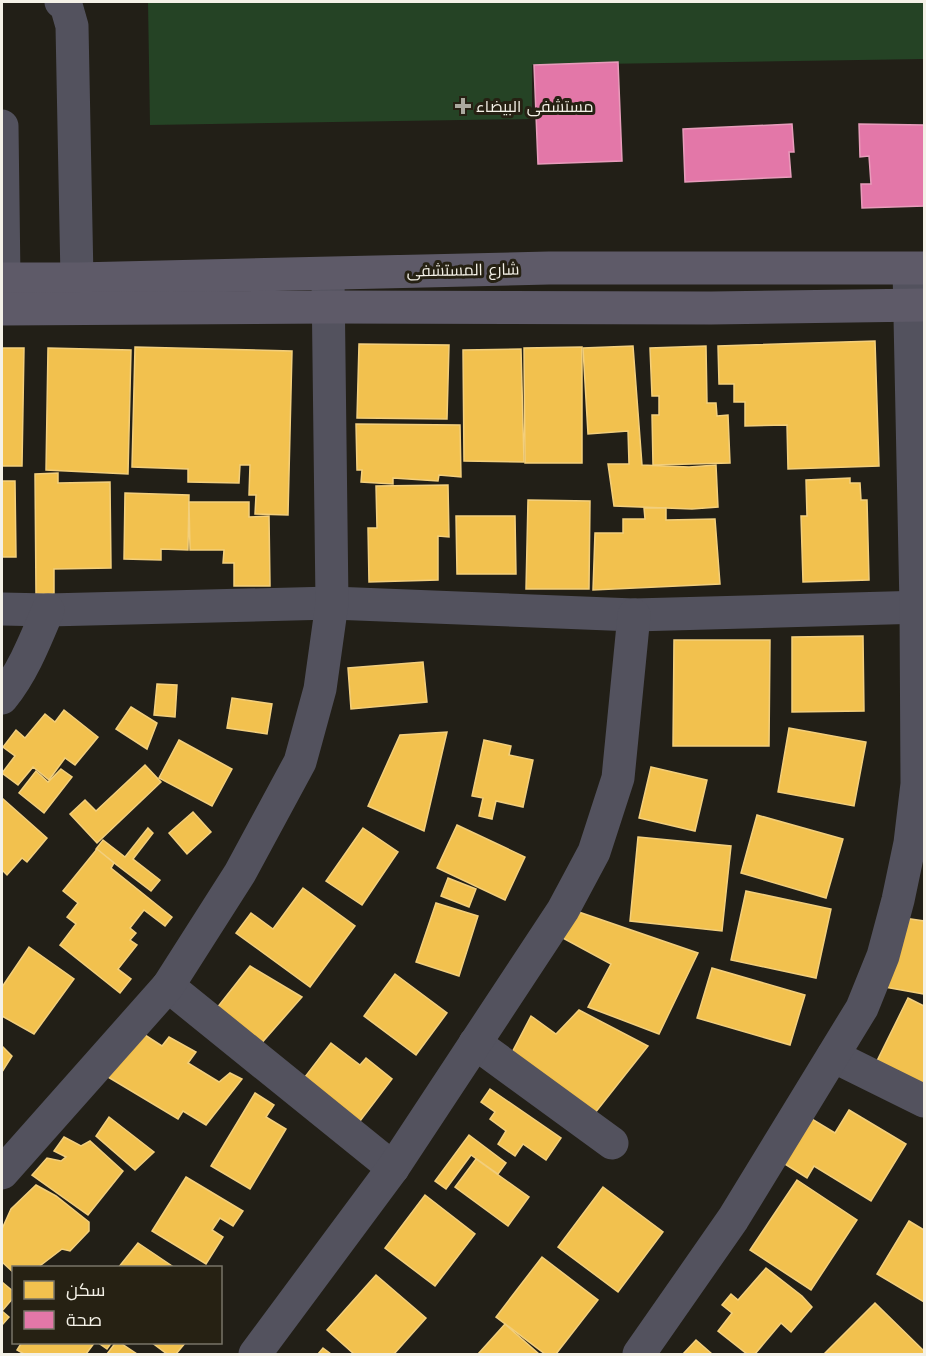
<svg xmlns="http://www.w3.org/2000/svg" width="926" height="1356" viewBox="0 0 926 1356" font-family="'Work Sans',Cairo,sans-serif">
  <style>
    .green { fill: #254325 }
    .homes { fill: #f2c14e; stroke: #f3cf7c; stroke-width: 1.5 }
    .health { fill: #e377a8; stroke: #e89cbb; stroke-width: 1.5 }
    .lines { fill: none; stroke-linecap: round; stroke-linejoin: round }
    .minor { stroke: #53525e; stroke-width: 33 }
    .major { stroke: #5e5a68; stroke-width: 33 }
    .poi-dot { fill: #aaa89e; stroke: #262113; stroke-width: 2 }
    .labels { text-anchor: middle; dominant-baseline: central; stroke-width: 6; stroke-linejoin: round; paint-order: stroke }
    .poi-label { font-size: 16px; fill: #f4f1e7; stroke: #262113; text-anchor: start }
    .street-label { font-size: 16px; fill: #f4f1e7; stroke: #262113 }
  </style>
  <rect width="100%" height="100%" fill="#221f17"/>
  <path class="green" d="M148,2H924V59L532,65V119L150,125Z"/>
  <g class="homes">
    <path d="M875,341L879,466L788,469L787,425L745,426V402H734V384H719L718,346Z"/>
    <path d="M359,344L449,345L447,419L357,418Z"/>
    <path d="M633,346L642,465L689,467L716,465L718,507L692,509L614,506L608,464H629L628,431L588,434L583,348Z"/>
    <path d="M706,346L707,403H716L717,416L728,415L730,463L653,465L652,415H659V396H652L650,348Z"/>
    <path d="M135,347L292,351L288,515L255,514L256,495H249L250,465H240L239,483L188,482V469L132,467Z"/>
    <path d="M582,347V463H525L524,348Z"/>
    <path d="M2,348H24L22,466H2Z"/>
    <path d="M48,348L131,350L128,474L46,470Z"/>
    <path d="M521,349L524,462L464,461L463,350Z"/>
    <path d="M356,424L460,425L461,477L439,475L438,481L393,478V484L361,482L362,470H357Z"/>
    <path d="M58,473V483L110,482L111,568L54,569V594H36L35,474Z"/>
    <path d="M850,478V483H860L861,500H867L869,580L803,582L801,516H807L806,480Z"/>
    <path d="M2,481H15L16,557H2Z"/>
    <path d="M448,485L449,537L438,536V580L369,582L368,528H377L376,486Z"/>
    <path d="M125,493L189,495L188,550L161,549V560L124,559Z"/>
    <path d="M528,500L590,501L589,589H526Z"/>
    <path d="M189,502H249V517L269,516L270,586H234V563H223L224,550H190Z"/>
    <path d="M644,508H666V520L715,519L720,584L593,590L595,533H623V519H645Z"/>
    <path d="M456,516H515L516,574H457Z"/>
    <path d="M863,636L864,711L792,712V637Z"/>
    <path d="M674,640H770L769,746H673Z"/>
    <path d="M423,662L427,702L351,709L348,668Z"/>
    <path d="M157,684L177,685L175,717L154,715Z"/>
    <path d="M232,698L272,704L267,734L227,728Z"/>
    <path d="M131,707L157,723L147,749L116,729Z"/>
    <path d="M64,710L98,737L75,765L65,758L49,780L33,767L18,785L2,773L15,756L3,747L16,730L25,738L45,714L55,722Z"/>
    <path d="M789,728L866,742L854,806L778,792Z"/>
    <path d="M447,732L424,831L368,806L400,735Z"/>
    <path d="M179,740L232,769L212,806L159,778Z"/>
    <path d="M484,740L511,746L509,755L533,760L523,807L496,801L492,819L479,816L483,798L472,796Z"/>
    <path d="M145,765L161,782L97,843L70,814L85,800L96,811Z"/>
    <path d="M651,767L707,780L695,831L639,818Z"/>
    <path d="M61,769L72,777L44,813L19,793L36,771L48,782Z"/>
    <path d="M2,798L47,838L27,862L22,858L7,875L2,870Z"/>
    <path d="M193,812L211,832L187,854L169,833Z"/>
    <path d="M757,815L843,839L826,898L741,873Z"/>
    <path d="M457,825L525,857L505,900L437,868Z"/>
    <path d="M148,828L153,833L133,859L160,880L151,891L96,849L103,840L125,857Z"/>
    <path d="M363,828L398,852L362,905L326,881Z"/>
    <path d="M638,837L731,846L722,931L630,921Z"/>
    <path d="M97,849L114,863L111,868L172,917L165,926L144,910L130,928L136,933L130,940L137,945L118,969L131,979L120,993L60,945L76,924L67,917L78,903L63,891Z"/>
    <path d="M448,878L476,889L469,907L441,896Z"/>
    <path d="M303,888L355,926L310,987L236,933L251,913L273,929Z"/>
    <path d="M746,891L831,909L816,978L731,960Z"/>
    <path d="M436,903L478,916L459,976L416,962Z"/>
    <path d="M573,910L698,953L659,1034L588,1007L611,964L559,936Z"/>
    <path d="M897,917L924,921V994L884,987Z"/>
    <path d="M29,947L74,979L34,1034L2,1016V987Z"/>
    <path d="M250,966L302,997L259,1046L209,1018Z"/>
    <path d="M712,968L805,995L790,1045L697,1018Z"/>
    <path d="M395,974L447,1013L416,1055L364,1016Z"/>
    <path d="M908,998L924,1006V1089L875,1065Z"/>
    <path d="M579,1010L648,1046L591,1118L507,1062L531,1016L556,1034Z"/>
    <path d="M145,1035L162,1046L169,1037L196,1052L188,1063L219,1082L230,1073L242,1079L206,1125L183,1111L178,1119L108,1077Z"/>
    <path d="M331,1043L360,1065L366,1058L392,1079L354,1129L298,1086Z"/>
    <path d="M2,1046L12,1056L2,1072Z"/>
    <path d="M490,1089L561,1138L546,1160L523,1144L515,1156L498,1144L506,1131L490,1119L495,1112L481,1102Z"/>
    <path d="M255,1093L274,1105L266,1117L286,1129L250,1189L211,1166Z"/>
    <path d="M849,1110L906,1144L871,1201L814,1166L807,1178L780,1161L807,1116L835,1133Z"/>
    <path d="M109,1117L154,1152L135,1170L96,1136Z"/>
    <path d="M469,1135L506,1163L498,1174L471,1155L446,1189L435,1181Z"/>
    <path d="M64,1137L81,1146L90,1141L123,1171L88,1215L32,1175L47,1158L61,1161L66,1157L54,1151Z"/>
    <path d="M476,1159L529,1197L508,1226L455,1187Z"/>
    <path d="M186,1177L243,1211L233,1226L220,1218L212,1230L223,1237L206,1264L152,1231Z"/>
    <path d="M797,1180L857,1220L811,1290L750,1250Z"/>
    <path d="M36,1185L56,1196L89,1222V1231L70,1251L62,1249L37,1268H14V1273L2,1262V1229L11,1209Z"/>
    <path d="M603,1187L663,1232L618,1292L558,1247Z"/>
    <path d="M425,1195L475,1234L435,1286L385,1248Z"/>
    <path d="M909,1221L924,1230V1302L877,1274Z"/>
    <path d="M138,1243L175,1268H118Z"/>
    <path d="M542,1257L598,1300L556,1354H545L496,1317Z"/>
    <path d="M766,1268L802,1296L812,1307L791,1332L781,1323L755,1354H747L718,1331L732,1313L722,1305L731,1294L738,1300Z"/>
    <path d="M376,1275L426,1318L394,1354H354L327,1330Z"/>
    <path d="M2,1282L14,1292V1297L2,1311L9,1317L2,1325Z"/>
    <path d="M875,1303L924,1351V1354H827L825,1353Z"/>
    <path d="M505,1324L539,1354H478Z"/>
    <path d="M696,1340L712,1354H683Z"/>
    <path d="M22,1342H95L86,1354H24L17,1350Z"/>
    <path d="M97,1342H112L107,1349Z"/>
    <path d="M116,1342H119L137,1354H107Z"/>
    <path d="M151,1342H186L176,1354H167Z"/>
    <path d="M323,1348L331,1354H318Z"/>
  </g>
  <g class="health">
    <path d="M618,62L622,161L538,164L534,65Z"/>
    <path d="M792,124L794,152H789L791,177L685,182L683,129Z"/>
    <path d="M859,124L924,125V206L862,208L861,184H871L869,156L860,157Z"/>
  </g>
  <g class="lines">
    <g class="minor">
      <path d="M61,2L66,5L72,26L77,279"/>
      <path d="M2,126L4,279"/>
      <path d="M2,609L48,610L332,603L634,615L924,607"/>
      <path d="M2,698C23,672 35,641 48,610"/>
      <path d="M168,986L393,1168"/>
      <path d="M475,1043L612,1143"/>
      <path d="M833,1056L924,1101"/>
      <path d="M2,1173L168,986L240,873L300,762L320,689L332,603L328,278"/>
      <path d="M255,1354L393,1168L563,910L594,852L618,778L634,615"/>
      <path d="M639,1354L733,1219L862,1008L883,956L898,900L910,843L917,784L916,607L909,269"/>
    </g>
    <g class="major">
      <path d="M2,279H77L549,268H924"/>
      <path d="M2,309L329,307L711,308L924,305"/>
    </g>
  </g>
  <path class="poi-dot" d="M460 97h6v6h6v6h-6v6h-6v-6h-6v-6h6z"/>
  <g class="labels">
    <g class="poi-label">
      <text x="476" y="106">مستشفى البيضاء</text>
    </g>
    <g class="street-label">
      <text transform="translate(463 270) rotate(-1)">شارع المستشفى</text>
    </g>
  </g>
  <rect width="926" height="1356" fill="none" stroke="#f4f1e7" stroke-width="6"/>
  <rect x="12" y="1266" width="210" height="78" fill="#262113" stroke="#787468" stroke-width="1.5"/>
  <rect x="24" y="1281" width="30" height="18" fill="#f2c14e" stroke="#787468" stroke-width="1.5"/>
  <text x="66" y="1296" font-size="18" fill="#f4f1e7">سكن</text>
  <rect x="24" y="1311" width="30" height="18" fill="#e377a8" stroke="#787468" stroke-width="1.5"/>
  <text x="66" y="1326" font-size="18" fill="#f4f1e7">صحة</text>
</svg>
